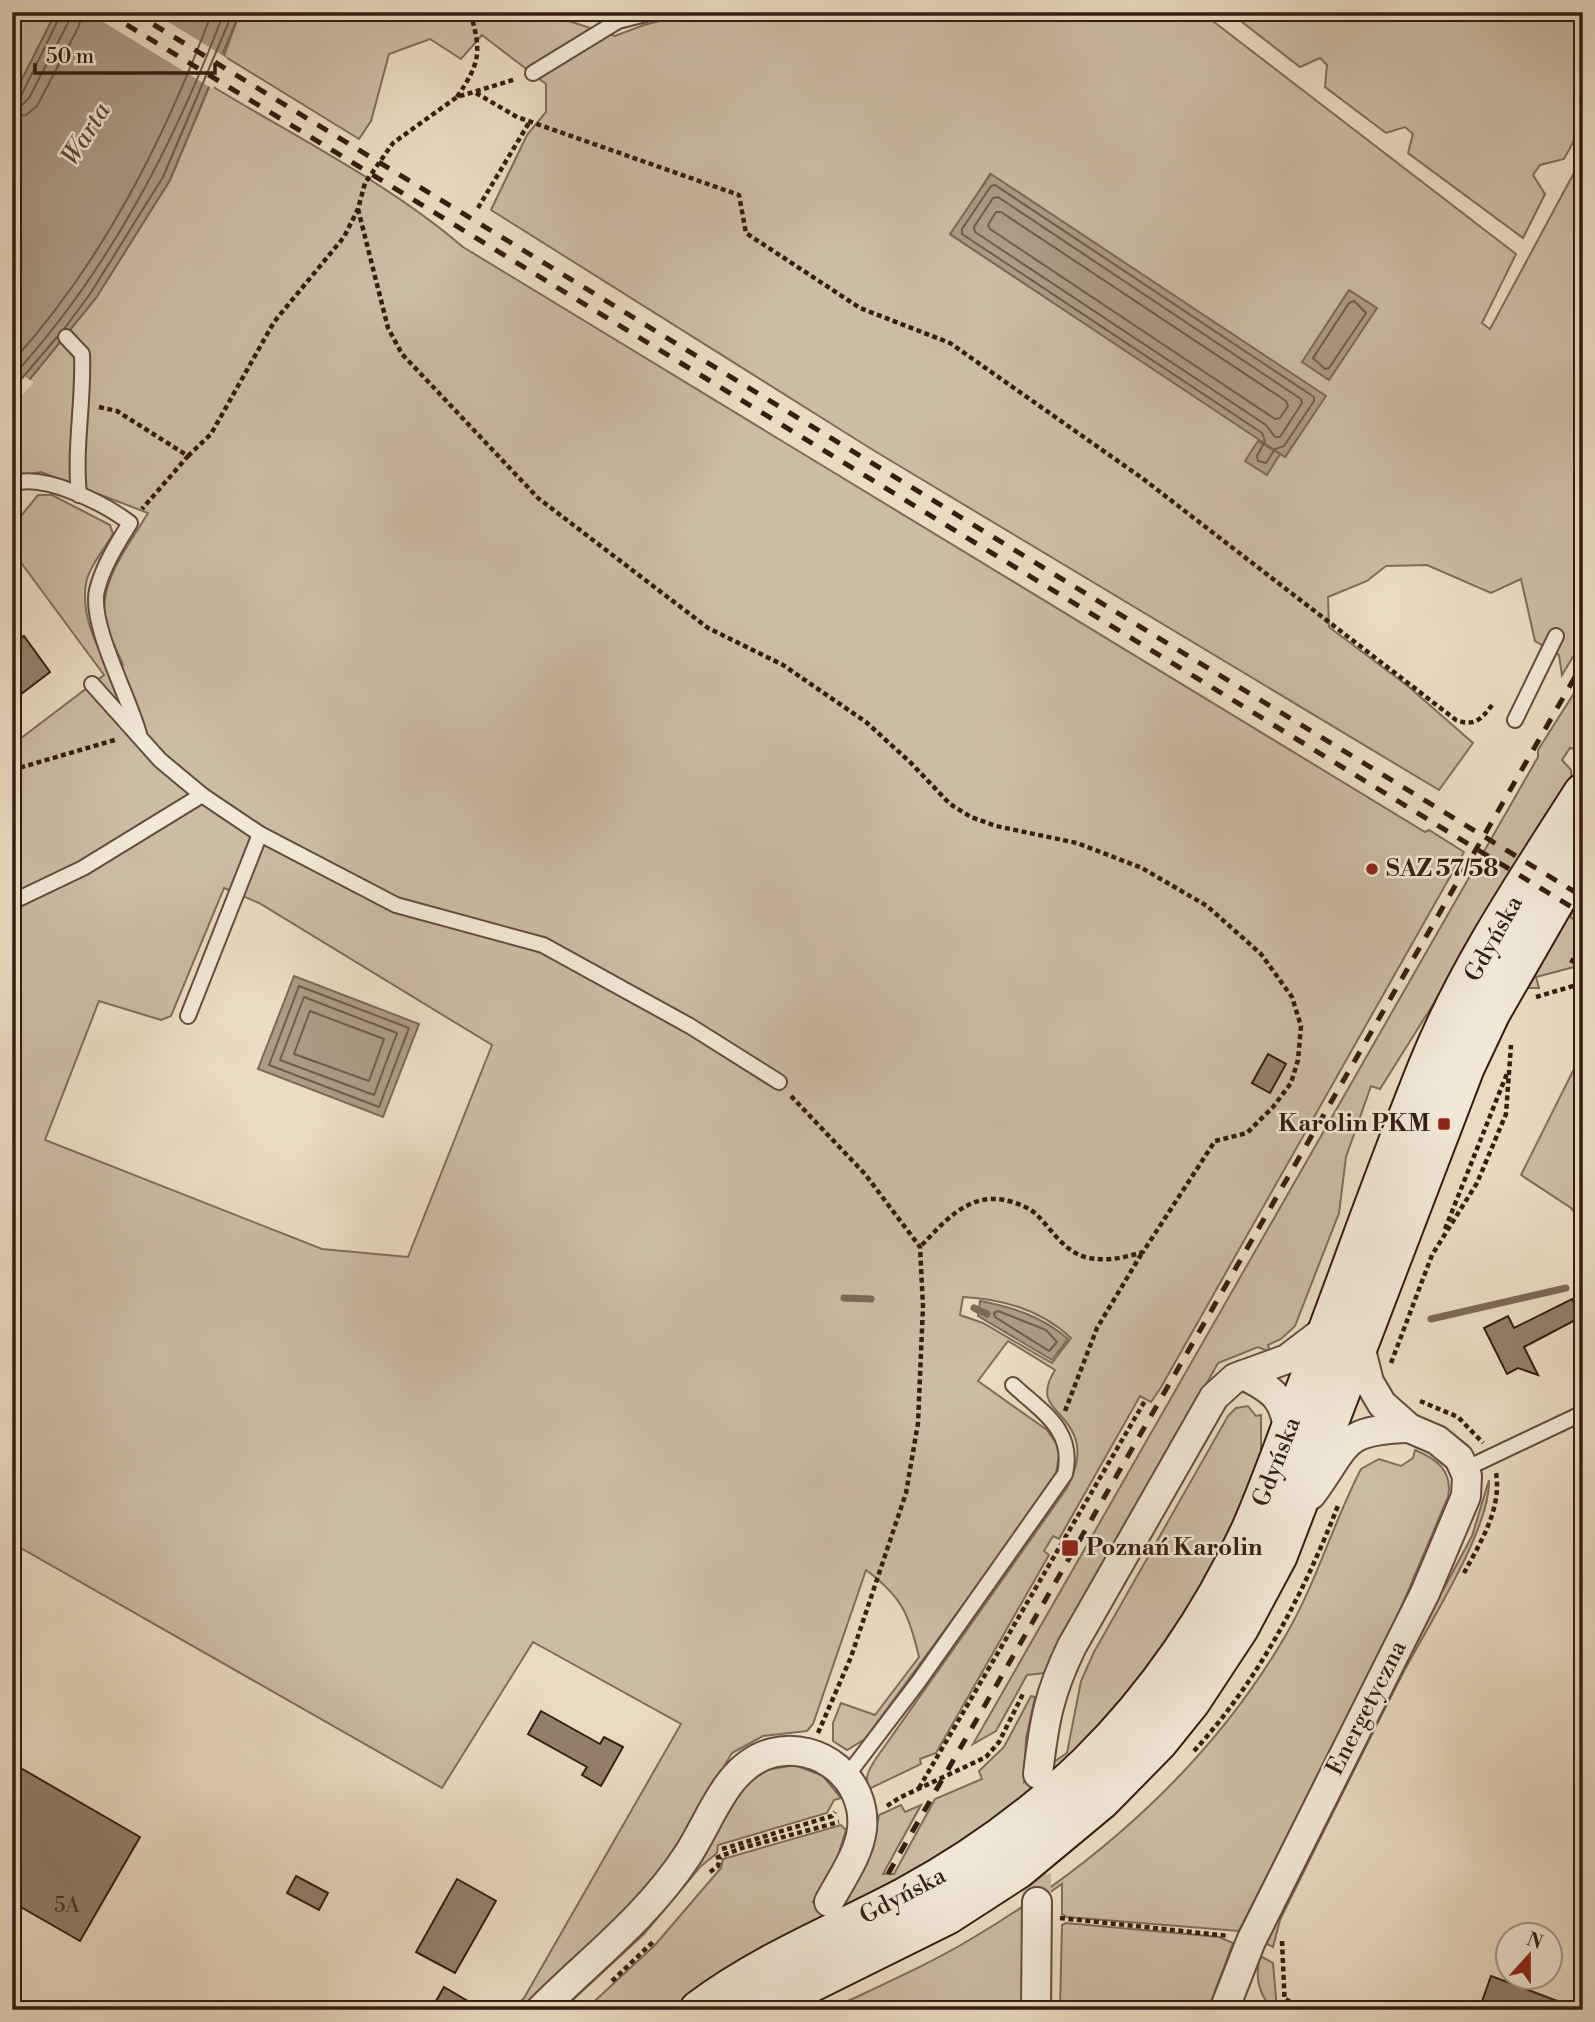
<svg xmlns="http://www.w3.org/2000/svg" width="1595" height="2022" viewBox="0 0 1595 2022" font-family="'Libre Bodoni',serif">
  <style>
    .green { fill: #cbbca4; stroke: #806c5a; stroke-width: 2; fill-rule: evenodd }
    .water { fill: #ac9b86; stroke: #7c6957; stroke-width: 2 }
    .pier { fill: #eadcc2 }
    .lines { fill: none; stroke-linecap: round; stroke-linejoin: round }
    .shore { stroke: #705c4c; stroke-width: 2 }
    .stream { stroke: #7c6957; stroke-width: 7 }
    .building { fill: #93806d; stroke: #341d11; stroke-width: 2 }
    .minor-tunnel { stroke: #c6b69f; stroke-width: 28; stroke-dasharray: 28 14; stroke-linecap: butt }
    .service-casing { stroke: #624d3d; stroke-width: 18 }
    .minor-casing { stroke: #624d3d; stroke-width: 32 }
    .secondary-casing { stroke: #341d11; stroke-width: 42 }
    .path { stroke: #341d11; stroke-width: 4.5; stroke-dasharray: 5 3.5; stroke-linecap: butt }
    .service { stroke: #f1e8d7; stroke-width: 14 }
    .minor { stroke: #f1e8d7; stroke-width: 28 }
    .secondary { stroke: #f1e8d7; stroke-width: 38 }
    .rail { stroke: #341d11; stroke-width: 5; stroke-dasharray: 12 12; stroke-linecap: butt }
    .poi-dot { fill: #8f2418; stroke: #f1e8d7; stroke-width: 2.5 }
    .labels { text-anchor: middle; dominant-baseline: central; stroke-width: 5; stroke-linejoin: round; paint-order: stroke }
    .number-label { font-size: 21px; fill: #4c3628 }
    .poi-label { font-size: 24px; font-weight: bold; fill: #341d11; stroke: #f1e8d7; text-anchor: start }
    .street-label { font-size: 24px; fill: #341d11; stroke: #f1e8d7 }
    .water-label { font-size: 26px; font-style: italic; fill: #5e493a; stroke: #f1e8d7 }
  </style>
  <rect width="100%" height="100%" fill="#eadcc2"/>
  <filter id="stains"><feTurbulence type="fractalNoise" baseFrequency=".00286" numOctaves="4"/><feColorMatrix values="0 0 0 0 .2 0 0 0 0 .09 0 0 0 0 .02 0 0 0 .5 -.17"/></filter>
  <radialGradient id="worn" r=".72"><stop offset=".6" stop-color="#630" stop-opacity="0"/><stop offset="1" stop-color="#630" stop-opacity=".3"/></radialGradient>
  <g class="green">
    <path d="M12,12H56L12,99Z"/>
    <path d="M240,12H541L615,36L644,25L694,12H1201L1516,254L1482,323L1490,329L1583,156V640L1562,675L1559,655L1535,641L1521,579L1491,593L1427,565L1386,566L1367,581L1328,597L1329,627L1409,687L1473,743L1439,790L873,450L491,210L527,135L546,112V84L482,35L461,59L430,39L389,54L371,121L359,139L224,56ZM990,174L1325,396L1286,456L951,235Z"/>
    <path d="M1244,12H1583V124L1564,159L1540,165L1533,175L1545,194L1523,238L1408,153L1413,134L1405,127L1386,133L1325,87L1327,65L1320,58L1300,67L1242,22Z"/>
    <path d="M210,85C294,136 390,184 463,247L1425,832L1429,830L1464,852L1160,1389L1151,1402L1140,1396L1059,1539L1053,1536L1044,1551L1049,1555L936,1753L920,1759L921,1764L869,1789C864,1777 869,1770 875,1760L1067,1488C1075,1471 1082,1454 1074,1435C1063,1408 1033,1406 1055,1370L1008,1341L978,1381L1047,1430L1060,1449L1055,1479L865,1739L847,1750L833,1741V1723L841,1703L875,1715L919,1657C909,1614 902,1597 866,1570L813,1724L807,1731L763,1736L732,1753L666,1865L620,1921L531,2001L511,2010L524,1998L681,1724L533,1642L442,1788L12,1543V745L104,675L22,564L12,570V527L38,495H52L110,525L113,534C105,548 89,567 86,583C81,613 95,647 112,671L123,665C117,650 107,634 105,618C99,580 130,544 148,513L41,472L12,477V401L96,298L170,180ZM224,888L259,903L492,1045L408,1257L322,1249L45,1140L99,1001L161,1020L171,1016ZM963,1297C1004,1299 1041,1310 1071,1338L1052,1363L983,1323L960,1315Z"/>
    <path d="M1583,679V751L1570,748L1562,760L1571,770L1572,783L1380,1089L1371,1086L1346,1157L1339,1213L1295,1326L1281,1339L1268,1345L1270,1352L1258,1347L1218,1363L1044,1673L1027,1675L996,1731L973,1744L1538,757V750Z"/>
    <path d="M1583,884V896L1570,917L1583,924V956L1577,965L1583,968V974L1577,977L1574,967L1536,977L1539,988H1528Z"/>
    <path d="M1583,1051V1222L1571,1208L1521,1175Z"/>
    <path d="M1248,1406L1256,1416L1261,1415V1459L1213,1571L1151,1667L1072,1757L976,1837L694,1994L673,2010H585L655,1945L721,1868L723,1859L841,1825L846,1830L837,1859L813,1902L843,1900L872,1847L879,1815L901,1805L905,1812L921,1805L883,1874H894L935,1799L982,1779L979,1771L1004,1747L1031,1696L1035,1697L1026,1739L1024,1782L1067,1753L1081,1681L1094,1652L1228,1416L1236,1408Z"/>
    <path d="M1415,1450C1437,1459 1453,1471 1448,1497L1392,1629L1239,1931L1067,1917L1062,1914V1884L1023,1911L1022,2010H829C877,1987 926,1966 971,1939C1098,1864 1213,1762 1287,1633C1317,1581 1333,1523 1361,1469L1379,1459L1401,1466L1413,1458Z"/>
    <path d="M1489,1480C1491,1529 1425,1630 1401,1677C1360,1757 1320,1839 1280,1920L1273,1947L1265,1943L1398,1674L1472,1536Z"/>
    <path d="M795,1765L823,1776L841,1798L834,1800L827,1813L718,1845L717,1853L700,1867L644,1934L562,2010H558L615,1959L657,1915L744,1785L766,1770Z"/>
    <path d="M1066,1923L1219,1937L1233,1943L1208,2010H1060L1062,1925Z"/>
    <path d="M1260,1956L1273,1963L1277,2010L1271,2008C1258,1992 1255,1976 1260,1956Z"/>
  </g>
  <g class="water">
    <path d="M56,12H240L170,180L96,298L12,401V99Z"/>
    <path d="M991,174L1326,396L1285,457L950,234Z"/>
    <path d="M1349,290L1377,308L1329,380L1302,362Z"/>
    <path d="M1258,441L1280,454L1267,475L1245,461Z"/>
    <path d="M294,976L419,1024L383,1117L258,1069Z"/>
    <path d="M980,1301C1013,1307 1043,1317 1068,1339L1052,1360L978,1316Z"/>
  </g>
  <g class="pier">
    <path d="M87,12H152L227,58L213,89Z"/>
    <path d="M12,370L34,382L14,404L12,402Z"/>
  </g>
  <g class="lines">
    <g class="shore">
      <path d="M12,98L22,94L62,12"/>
      <path d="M12,107L22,105L29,98L69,21L71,12"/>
      <path d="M12,117L26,115L37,106L79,26L81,12"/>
      <path d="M995,185L1314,397V401L1284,446L1275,449L1266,463L1258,461L1257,456L1265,441L1262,433L962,234V229L991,186Z"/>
      <path d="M998,197L1301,399L1302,403L1280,437H1275L1266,425L975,232L974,227L993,198Z"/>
      <path d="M996,212H1001L1286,401L1288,406L1280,418L1275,419L990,229L988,225Z"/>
      <path d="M1354,301L1366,313L1329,368L1325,369L1313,358L1349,303Z"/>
      <path d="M64,329L90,294L163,177L233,12"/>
      <path d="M12,362C103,262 165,138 212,12"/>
      <path d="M12,377C108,272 174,145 224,12"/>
      <path d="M12,390L57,337"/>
      <path d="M299,986L409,1028L379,1107L269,1065Z"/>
      <path d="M304,997L397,1033L374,1095L280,1060Z"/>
      <path d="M310,1011L384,1039L369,1081L294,1054Z"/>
      <path d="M998,1311L1046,1330L1057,1342L1049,1351L995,1317L994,1313Z"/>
    </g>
    <g class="stream">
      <path d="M844,1298L871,1299"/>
      <path d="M974,1308L987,1314"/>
      <path d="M1431,1319L1566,1288"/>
    </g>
  </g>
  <g class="building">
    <path d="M24,636L50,672L12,701V645Z"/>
    <path d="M1268,1054L1286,1064L1270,1093L1252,1083Z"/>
    <path d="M1572,1299L1581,1317L1524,1347L1538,1375L1518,1368L1507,1374L1484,1328L1508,1316L1514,1328Z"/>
    <path d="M541,1711L600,1744L604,1737L623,1747L601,1786L582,1775L587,1767L528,1734Z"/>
    <path d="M12,1763L140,1837L80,1941L12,1902Z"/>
    <path d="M296,1876L328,1893L319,1910L287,1893Z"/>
    <path d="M457,1879L496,1901L455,1973L416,1952Z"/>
    <path d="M1491,1976L1576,2008L1575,2010H1479Z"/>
    <path d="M444,1987L483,2010H431Z"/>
  </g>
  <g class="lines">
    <path class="minor-tunnel" d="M1037,1902V1841"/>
    <defs>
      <g id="service">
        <path d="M533,73L618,21L654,12"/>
        <path d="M66,337L82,354C84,402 74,447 79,495"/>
        <path d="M12,484C43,472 105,504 130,523C117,544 103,566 97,590C89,625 129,696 139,734"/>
        <path d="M92,684L160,760L202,795L260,834"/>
        <path d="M1515,720L1556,636"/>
        <path d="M12,902L83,868L202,795"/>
        <path d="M188,1016L260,834L396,905L543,945L690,1026L779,1082"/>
        <path d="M1465,1469L1583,1413"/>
        <path d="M846,1777L919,1681L1065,1474C1075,1430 1042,1412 1013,1385"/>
      </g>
      <g id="minor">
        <path d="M1243,1375C1274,1390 1284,1398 1289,1433"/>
        <path d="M1311,1495C1349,1444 1339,1430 1409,1428"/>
        <path d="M1038,1774C1044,1722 1049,1693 1072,1646L1214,1397L1235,1378L1287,1359L1329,1327"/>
        <path d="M540,2010C591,1959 647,1917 687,1856C711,1820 726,1765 772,1753C820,1741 867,1780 862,1829C859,1855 841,1879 829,1902"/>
        <path d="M1036,2010L1037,1902"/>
        <path d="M1224,2010L1251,1941L1425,1593L1466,1496L1467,1476L1459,1458L1437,1440L1409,1428L1382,1404L1369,1382L1360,1346"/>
      </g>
      <g id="secondary">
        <path d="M699,2010C763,1962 835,1934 905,1897C972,1861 1033,1817 1088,1764C1156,1697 1213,1614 1252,1527C1272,1481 1288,1434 1306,1388C1347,1281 1385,1172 1428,1066C1467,969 1527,881 1583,793"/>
        <path d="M764,2010L810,1983L947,1915L1018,1869L1101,1800L1158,1742L1191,1701L1239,1628L1278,1555L1465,1067L1491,1012L1583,852"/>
      </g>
    </defs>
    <use href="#service" class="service-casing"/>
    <use href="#minor" class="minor-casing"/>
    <use href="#secondary" class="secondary-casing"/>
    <g class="path">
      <path d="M476,93L517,117L739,195L746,233L860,308L950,343L1142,478L1456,720C1474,727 1482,719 1492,705"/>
      <path d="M457,97C480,63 482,52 470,12"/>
      <path d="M478,208L530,121"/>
      <path d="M358,209L388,328L402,354L538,498L708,628L783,665L866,722L910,762L950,804L971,817L996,826L1077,843L1142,868L1207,906L1261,954L1292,997L1301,1026L1298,1060L1291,1083L1273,1107L1247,1133L1215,1141L1143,1252C1123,1258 1106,1262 1085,1257C1064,1251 1052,1230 1037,1215C1029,1207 1015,1202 1004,1200C967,1193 943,1223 920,1247"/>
      <path d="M99,407L117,411L188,456L142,509"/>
      <path d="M188,456L211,434L274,322L344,237L358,209L365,183L393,143L457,97L516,79"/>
      <path d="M12,770L118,739"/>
      <path d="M1571,963L1583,942"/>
      <path d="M1536,997L1583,983"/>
      <path d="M791,1096L865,1174L920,1247L923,1306L918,1423L906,1493L851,1657L818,1733"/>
      <path d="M1445,1229L1508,1071"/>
      <path d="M1391,1363L1432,1255L1477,1183L1506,1114L1511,1045"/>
      <path d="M1420,1401L1458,1417L1483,1443"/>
      <path d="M1065,1411L1097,1328L1142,1253"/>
      <path d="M1464,1573C1480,1543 1502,1509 1496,1473"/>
      <path d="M1194,1751C1259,1680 1304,1593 1339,1503"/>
      <path d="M919,1788L1146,1399"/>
      <path d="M887,1806L899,1798L986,1757L999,1742L1024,1692"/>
      <path d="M722,1849L832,1816L835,1812"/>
      <path d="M716,1858L742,1848L839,1822"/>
      <path d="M710,1872L718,1866L720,1857"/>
      <path d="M1060,1918L1229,1936"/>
      <path d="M1282,1941L1285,2010"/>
      <path d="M612,1981L654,1941"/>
      <path d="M1286,1999L1300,2010"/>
    </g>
    <use href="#service" class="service"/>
    <use href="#minor" class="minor"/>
    <use href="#secondary" class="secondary"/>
    <g class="rail">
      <path d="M106,12L1583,914"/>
      <path d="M133,12L1583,897"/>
      <path d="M888,1874L1583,663"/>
    </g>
  </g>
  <g class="poi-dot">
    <circle cx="1372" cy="869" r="7"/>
    <rect x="1437" y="1117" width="14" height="14" rx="3.5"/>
    <rect x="1061" y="1539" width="18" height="18" rx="3.5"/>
  </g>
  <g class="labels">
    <g class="number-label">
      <text x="67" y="1906">5A</text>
    </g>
    <g class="poi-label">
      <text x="1386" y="869">SAZ 57/58</text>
      <text x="1430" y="1124" text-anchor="end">Karolin PKM</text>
      <text x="1086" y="1548">Poznań Karolin</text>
    </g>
    <g class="street-label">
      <text transform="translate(1494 939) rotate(-61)">Gdyńska</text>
      <text transform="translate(1277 1462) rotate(-69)">Gdyńska</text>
      <text transform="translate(1367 1708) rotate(-63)">Energetyczna</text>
      <text transform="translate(903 1896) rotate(-28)">Gdyńska</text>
    </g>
    <g class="water-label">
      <text transform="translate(86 134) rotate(-58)">Warta</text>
    </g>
  </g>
  <rect width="1595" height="2022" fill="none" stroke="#eadcc2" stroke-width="42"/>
  <rect x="14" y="14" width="1567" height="1994" fill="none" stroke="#341d11" stroke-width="3.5"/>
  <rect x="21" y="21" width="1553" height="1980" fill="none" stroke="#341d11" stroke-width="2"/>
  <g transform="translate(1529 1956) rotate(21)"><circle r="33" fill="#f1e8d7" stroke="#a59788" stroke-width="2"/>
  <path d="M0-5L12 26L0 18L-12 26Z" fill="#8f2418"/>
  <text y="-10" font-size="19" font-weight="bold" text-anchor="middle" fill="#341d11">N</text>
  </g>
  <path d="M35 63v10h180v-10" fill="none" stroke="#341d11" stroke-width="3.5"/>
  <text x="46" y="63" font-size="21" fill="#341d11" stroke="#f1e8d7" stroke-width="5" paint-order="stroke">50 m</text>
  <rect width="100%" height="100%" filter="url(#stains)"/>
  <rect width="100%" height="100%" fill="url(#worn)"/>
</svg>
